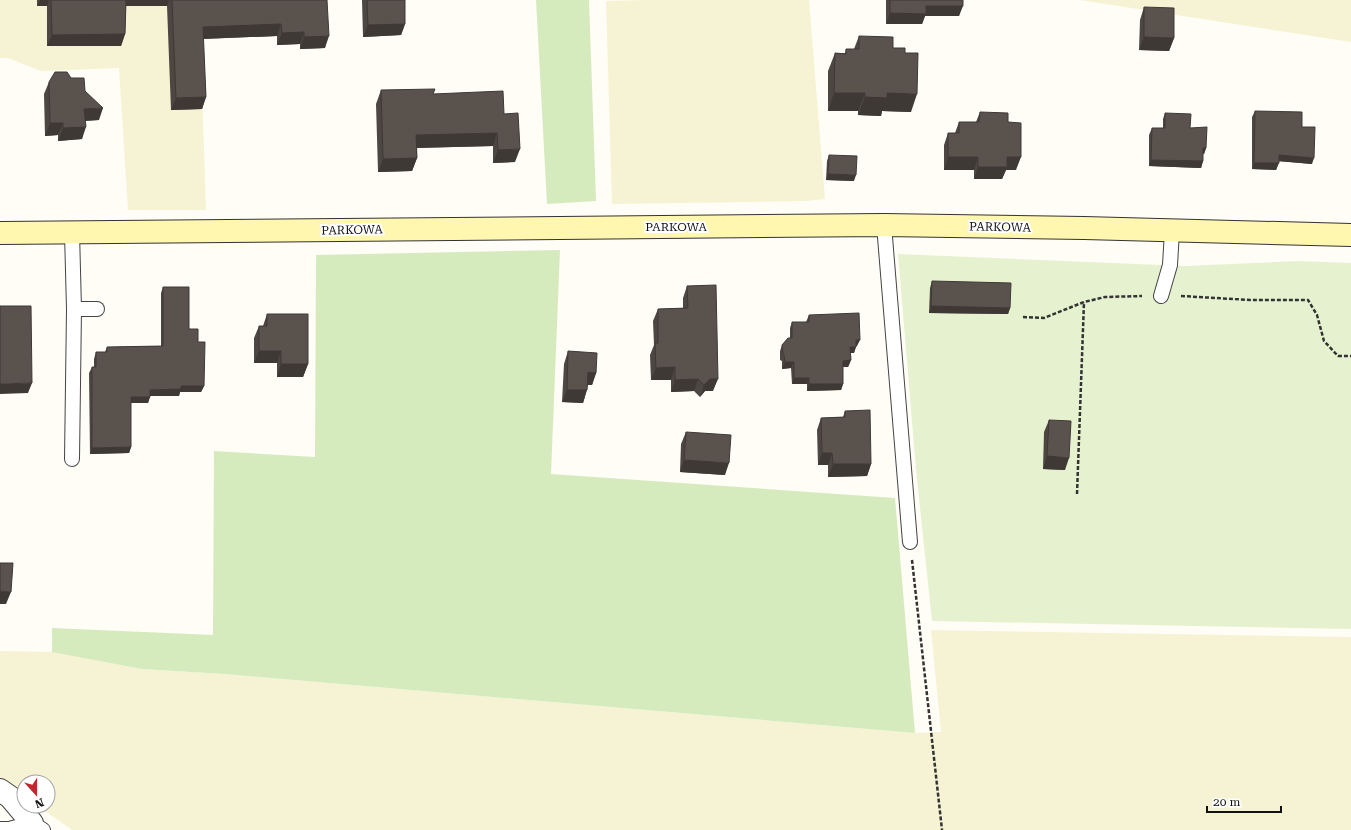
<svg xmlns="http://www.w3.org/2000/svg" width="1351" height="830" viewBox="0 0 1351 830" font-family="'Roboto Serif',serif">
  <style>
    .farmland { fill: #f6f3d4 }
    .green { fill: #d5ebbd }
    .pitch { fill: #e6f2cf }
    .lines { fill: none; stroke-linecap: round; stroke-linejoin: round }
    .lane-casing { stroke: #444; stroke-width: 16 }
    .street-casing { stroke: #444; stroke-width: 24 }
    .secondary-casing { stroke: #333; stroke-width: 24 }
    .path { stroke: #333; stroke-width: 2.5; stroke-dasharray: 4 2; stroke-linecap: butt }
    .lane { stroke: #fff; stroke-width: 14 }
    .street { stroke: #fff; stroke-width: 22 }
    .secondary { stroke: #fff6b0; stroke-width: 22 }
    .wall { fill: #4d4742 }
    .shaded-wall { fill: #3f3936 }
    .building { fill: #5a524d; stroke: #3f3936 }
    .labels { text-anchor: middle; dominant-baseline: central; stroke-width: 4; stroke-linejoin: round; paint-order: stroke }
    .street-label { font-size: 12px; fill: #111; stroke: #fff }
  </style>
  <rect width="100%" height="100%" fill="#fffdf5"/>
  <g class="farmland">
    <path d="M0,0H199L206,210H128L119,68L41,71L8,58H0Z"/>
    <path d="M644,0H809L825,199L806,201L612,204L606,1Z"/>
    <path d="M1080,0H1351V42Z"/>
    <path d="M931,630L1351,637V830H72L38,806H48V782H24V796L0,779V651L56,652L142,669L224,674L915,733L941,732Z"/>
  </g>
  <g class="green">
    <path d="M536,0H589L596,201L547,204Z"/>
    <path d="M560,250L551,474L895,498L915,733L224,674L142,669L52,652V628L213,635L214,451L315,457L316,255Z"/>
  </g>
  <path class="pitch" d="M898,254L1185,266L1298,261L1351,263V629L932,621L916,470Z"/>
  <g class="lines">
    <defs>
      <g id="lane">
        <path d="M884,225L910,542"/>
        <path d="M1161,296L1170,265L1172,231"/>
        <path d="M74,309H97"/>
        <path d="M72,459L74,309L72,232"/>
        <path d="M0,829H9L32,823L43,830"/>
      </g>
      <path id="street" d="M0,790L10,797L32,823"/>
      <path id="secondary" d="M0,233L884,225L1084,228L1351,235"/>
    </defs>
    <use href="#lane" class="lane-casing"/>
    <use href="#street" class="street-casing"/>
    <use href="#secondary" class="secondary-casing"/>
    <g class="path">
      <path d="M1181,296L1250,300H1308L1317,315L1324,341L1338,356H1351"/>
      <path d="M1023,317L1044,318L1084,302L1105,297L1142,296"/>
      <path d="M1077,494L1084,302"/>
      <path d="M912,560L942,830"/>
    </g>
    <use href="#lane" class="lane"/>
    <use href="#street" class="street"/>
    <use href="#secondary" class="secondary"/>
  </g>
  <g class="wall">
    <path d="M37,0H327L325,48L300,49V44L277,45V36L203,39L206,97L202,109L171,110L167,6H126L125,34L121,46H47V6H37Z"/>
    <path d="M362,0H405V24L401,35L363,37Z"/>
    <path d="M886,0H963L959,16H925L922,24H886Z"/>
    <path d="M1144,7L1174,38L1169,51L1139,50L1140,20Z"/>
    <path d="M859,36L893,48L905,53L911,112L882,111L881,116L858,115V111H828V71L835,53H845L846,49H854Z"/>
    <path d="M71,78L85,91L99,120L85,121L82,139L58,141V135L45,136L44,94L49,82Z"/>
    <path d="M381,90L433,94L504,114L515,162L493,163V146L417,148V158L412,171L378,172L376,104Z"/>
    <path d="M1255,111L1302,127L1312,164L1279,161L1276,170L1252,169V117Z"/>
    <path d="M980,112L1008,122L1016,170H1006L1002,179H974V170H944V145L948,133H955L959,122H976Z"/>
    <path d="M1165,113L1190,128L1206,148L1204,154H1203V161L1201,168L1149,166V135L1152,128H1163V119Z"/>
    <path d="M829,155L854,181L826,180L827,161Z"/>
    <path d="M932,281L1010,308L1008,314L929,313L930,288Z"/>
    <path d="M687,286L713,391H705L700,397L694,391L671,392V380H651L650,355L654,345L653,321L658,309L683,308V298Z"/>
    <path d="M163,287L198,342L204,386L201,392H180L179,396H150L148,403H131V447L129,453L90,454L89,373L92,367H94V359L96,352H105L107,347L161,346V293Z"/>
    <path d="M267,314L308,364L303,377H277V363H254V338L259,326H263Z"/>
    <path d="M809,315L857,346H856L854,353H851V360L848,367H843V384L841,390L807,391V384H792L791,368L782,369V361L780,360V351L782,345L790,338V328L792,322H806Z"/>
    <path d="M568,351L596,373L592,385H588L583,403L562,402L564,364Z"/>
    <path d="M845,411L871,464L867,476L828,477V465H818L817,430L821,418L843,417Z"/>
    <path d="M1049,420L1065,470L1043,469L1044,432Z"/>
    <path d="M686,432L725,475L680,472L681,444Z"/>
  </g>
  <g class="shaded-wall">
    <path d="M40,0H49L47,6H37Z"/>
    <path d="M123,0H169L167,6H121Z"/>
    <path d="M926,6H963L959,16H925L922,24H886L890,13Z"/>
    <path d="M281,24L277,36L199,39L203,27Z"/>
    <path d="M405,24L401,35L363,37L368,25Z"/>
    <path d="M304,32L300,44L277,45L282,33Z"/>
    <path d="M125,34L121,46H47L52,35Z"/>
    <path d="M329,36L325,48L300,49L304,37Z"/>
    <path d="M1144,37L1174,38L1169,51L1139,50Z"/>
    <path d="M834,93H865L858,111H828Z"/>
    <path d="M887,93L917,94L911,112L882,111L881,116L858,115L865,97Z"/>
    <path d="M206,97L202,109L171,110L176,98Z"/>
    <path d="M103,108L99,120L80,121L84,109Z"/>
    <path d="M50,123H63L58,135L45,136Z"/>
    <path d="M86,127L82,139L58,141L63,128Z"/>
    <path d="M497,133L493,146L411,148L416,135Z"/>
    <path d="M1203,148H1206L1204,154H1201Z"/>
    <path d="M520,149L515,162L493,163L498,150Z"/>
    <path d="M1279,155L1314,158L1312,164L1276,161Z"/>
    <path d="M948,157H978L974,170H944Z"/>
    <path d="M1007,157H1021L1016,170H1006L1002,179H974L978,167Z"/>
    <path d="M417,158L412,171L378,172L383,159Z"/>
    <path d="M1151,160L1203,161L1201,168L1149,166Z"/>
    <path d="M1254,163H1279L1276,170L1252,169Z"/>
    <path d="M828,174L856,175L854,181L826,180Z"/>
    <path d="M931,306L1010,308L1008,314L929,313Z"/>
    <path d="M856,340H860L857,346L853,347Z"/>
    <path d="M850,347H856L854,353H848Z"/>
    <path d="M259,351H281L277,363H254Z"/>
    <path d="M851,360L848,367H841L843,361Z"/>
    <path d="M785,362H794L791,368L782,369Z"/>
    <path d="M281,364H308L303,377H277Z"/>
    <path d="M675,367L671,380H651L656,368Z"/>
    <path d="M588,372L596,373L592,385L584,384Z"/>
    <path d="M794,378H809L807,384H792Z"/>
    <path d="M698,379L694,391L671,392L675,380Z"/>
    <path d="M710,379H718L713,391H705L700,397L704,385Z"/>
    <path d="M32,383L28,393L0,394V384Z"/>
    <path d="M809,384H843L841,390L807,391Z"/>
    <path d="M181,386H204L201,392H180L179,396H148L150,390Z"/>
    <path d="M567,390H587L583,403L562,402Z"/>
    <path d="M131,397H150L148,403H129Z"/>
    <path d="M131,447L129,453L90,454L92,448Z"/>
    <path d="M822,453H832L828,465H818Z"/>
    <path d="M1047,456L1069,458L1065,470L1043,469Z"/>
    <path d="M684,460L729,463L725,475L680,472Z"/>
    <path d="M833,464H871L867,476L828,477Z"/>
    <path d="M0,591L11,592L6,604H0Z"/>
  </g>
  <g class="building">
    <path d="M51,0H126L125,34L52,35Z"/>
    <path d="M172,0H327L329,36L304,37V32L282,33L281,24L203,27L206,97L176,98Z"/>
    <path d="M367,0H405V24L368,25Z"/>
    <path d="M890,0H963V6H926V14L890,13Z"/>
    <path d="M1144,7L1174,8V38L1144,37Z"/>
    <path d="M859,36L893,37V48H905V53H918L917,94L887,93V98L865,97V93H834L835,53L846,54V49H859Z"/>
    <path d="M55,72H67L71,78H84L85,91L103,108L84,109L86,127L63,128V123H50L49,82Z"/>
    <path d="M435,89L433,94L503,91L504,114L518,113L520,149L498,150L497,133L416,135L417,158L383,159L381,90Z"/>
    <path d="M1255,111L1302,112V127H1315L1314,158L1279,155V163H1254Z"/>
    <path d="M980,112L1008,113V122L1021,123V157H1007V167H978V157H948V133H959V122H979Z"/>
    <path d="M1165,113L1191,114L1190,128L1207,127L1206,148H1203V161L1151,160L1152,128H1165Z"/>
    <path d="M829,155L857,156L856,175L828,174Z"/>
    <path d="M932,281L1011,283L1010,308L931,306Z"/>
    <path d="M716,285L718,379H710L704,385L698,379L675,380V367L656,368L655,343H658V309L688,308L687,286Z"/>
    <path d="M163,287H189V329H198V342H205L204,386H181V389L150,390V397H131V447L92,448V367H96V352H107V347L163,346Z"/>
    <path d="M0,306H31L32,383L0,384Z"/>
    <path d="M859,313L860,340H856V347H850L851,360L843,361V384H809V378H794V362H785L784,355L783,354L782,345L788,338H792V322H809V315Z"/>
    <path d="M267,314H308V364H281V351H259V326H267Z"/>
    <path d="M568,351L597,353L596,373L588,372L587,390H567Z"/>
    <path d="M870,410L871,464H833L832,453H822L821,418L845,417V411Z"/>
    <path d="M1049,420L1071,421L1069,458L1047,456Z"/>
    <path d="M686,432L731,435L729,463L684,460Z"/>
    <path d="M0,563H13L11,592L0,591Z"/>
  </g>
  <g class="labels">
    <g class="street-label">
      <text x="676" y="227">PARKOWA</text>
      <text transform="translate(1000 227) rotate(1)">PARKOWA</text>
      <text transform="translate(352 230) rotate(-1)">PARKOWA</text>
    </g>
  </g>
  <g transform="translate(36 794) rotate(159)"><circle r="19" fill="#ffffff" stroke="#a0a0a0"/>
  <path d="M0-3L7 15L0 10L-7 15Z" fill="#c4262e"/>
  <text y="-6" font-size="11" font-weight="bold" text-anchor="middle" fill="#111111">N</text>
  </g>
  <path d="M1207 806v6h74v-6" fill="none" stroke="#111111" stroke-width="2"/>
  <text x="1213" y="806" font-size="12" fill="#111111" stroke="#ffffff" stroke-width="3" paint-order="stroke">20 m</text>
</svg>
